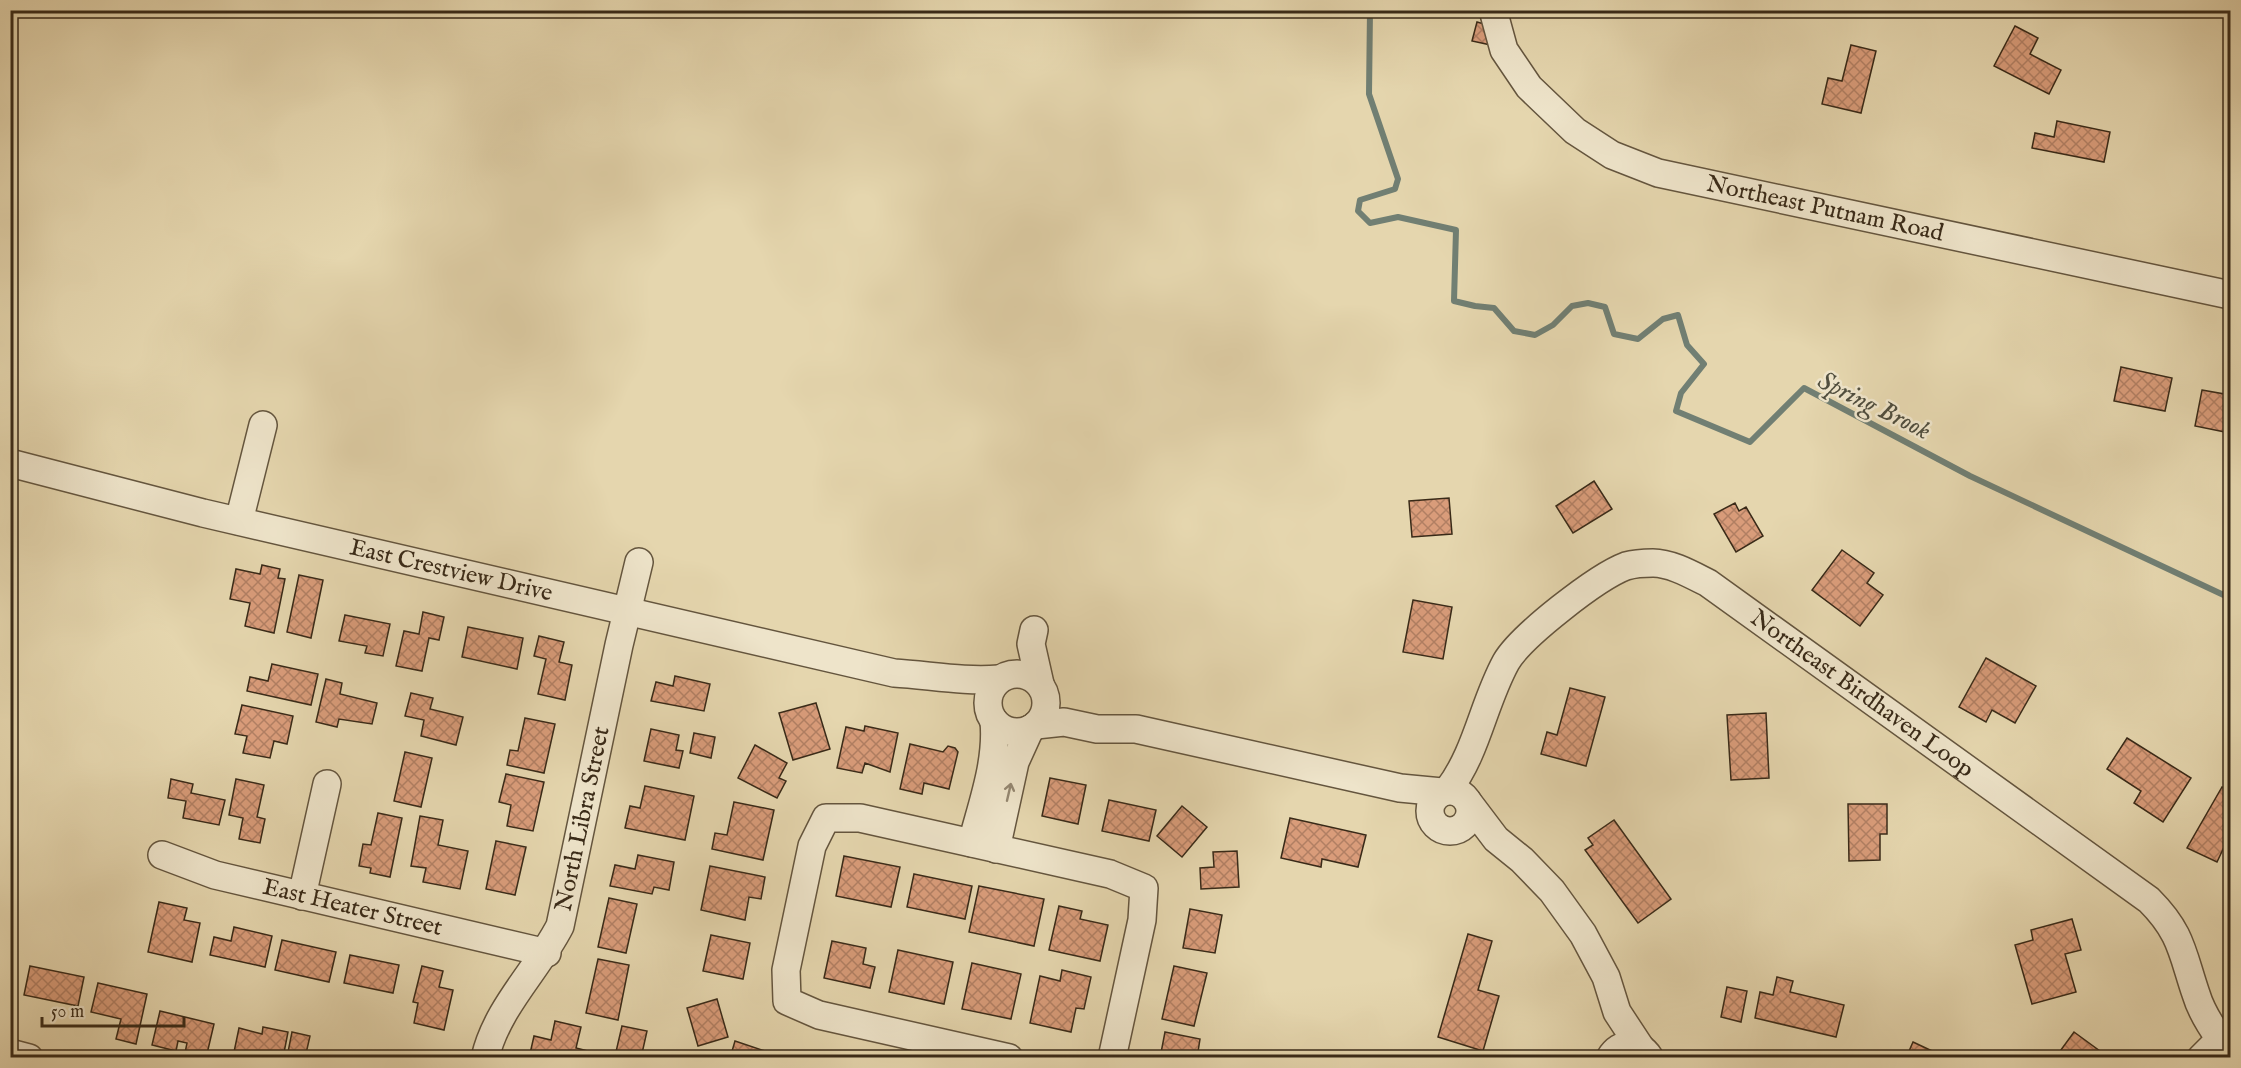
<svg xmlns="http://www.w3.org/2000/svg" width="2241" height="1068" viewBox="0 0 2241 1068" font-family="'IM FELL English',serif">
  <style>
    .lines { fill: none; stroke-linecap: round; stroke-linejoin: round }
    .stream { stroke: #717f73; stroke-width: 6 }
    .building { fill: url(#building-cross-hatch); stroke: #392a18; stroke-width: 1.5 }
    .minor-casing { stroke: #64553e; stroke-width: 30 }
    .minor { stroke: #eee4ca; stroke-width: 27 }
    .oneway { stroke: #948771 }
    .labels { text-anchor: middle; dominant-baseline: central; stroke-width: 5; stroke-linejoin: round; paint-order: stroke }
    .street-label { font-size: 24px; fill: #392a18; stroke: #eee4ca }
    .water-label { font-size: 26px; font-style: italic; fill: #504e3e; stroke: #eee4ca }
  </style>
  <defs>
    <pattern id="building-cross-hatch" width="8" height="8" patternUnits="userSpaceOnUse" patternTransform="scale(1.5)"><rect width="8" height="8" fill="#d99c7a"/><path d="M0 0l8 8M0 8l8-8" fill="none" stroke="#b17f63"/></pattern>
  </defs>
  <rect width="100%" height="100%" fill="#e5d6ae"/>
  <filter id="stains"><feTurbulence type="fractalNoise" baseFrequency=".00333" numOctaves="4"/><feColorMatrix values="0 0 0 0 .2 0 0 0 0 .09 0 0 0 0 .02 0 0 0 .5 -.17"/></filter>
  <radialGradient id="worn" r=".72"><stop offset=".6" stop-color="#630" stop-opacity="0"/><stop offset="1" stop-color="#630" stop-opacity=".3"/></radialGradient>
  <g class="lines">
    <path class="stream" d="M1370,10L1369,94L1398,179L1395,189L1360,200L1358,211L1370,223L1398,217L1456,230L1454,301L1475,306L1494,308L1514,331L1535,335L1553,325L1572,306L1588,303L1605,307L1614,334L1638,339L1663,319L1678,315L1687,345L1704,364L1681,393L1676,411L1750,442L1804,388L1970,476L2230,598"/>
  </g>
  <g class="building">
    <path d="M1477,22L1495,27L1491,45L1472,41Z"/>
    <path d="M2015,26L2038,38L2030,54L2061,70L2049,94L1994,66Z"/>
    <path d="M1851,45L1876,51L1861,113L1822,104L1828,78L1842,81Z"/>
    <path d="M2057,121L2110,132L2104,162L2032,148L2035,133L2054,137Z"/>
    <path d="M2121,367L2172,378L2165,411L2114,401Z"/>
    <path d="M2202,390L2230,395V433L2195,426Z"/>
    <path d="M1594,481L1612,509L1573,533L1556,506Z"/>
    <path d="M1449,498L1452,534L1412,537L1409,501Z"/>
    <path d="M1735,503L1739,511L1746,507L1763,536L1736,552L1714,514Z"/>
    <path d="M1842,550L1874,573L1867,583L1883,595L1860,626L1812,590Z"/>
    <path d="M262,565L280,569L278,578L285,579L274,633L245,626L250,603L230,599L236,569L260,574Z"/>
    <path d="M299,575L323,580L311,638L287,632Z"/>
    <path d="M1413,600L1452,607L1443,659L1403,652Z"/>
    <path d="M423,612L444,617L439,640L429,638L422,671L396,666L404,631L419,634Z"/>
    <path d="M345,615L390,624L383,656L365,653L367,646L339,641Z"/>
    <path d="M468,627L523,638L517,669L462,657Z"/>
    <path d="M539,636L564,642L559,662L572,665L565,700L538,694L546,659L534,656Z"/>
    <path d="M1986,658L2036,686L2015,723L1992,710L1986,722L1959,707Z"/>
    <path d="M272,664L318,674L311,705L247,691L250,677L268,681Z"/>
    <path d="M675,676L710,684L704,711L651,701L656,682L673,686Z"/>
    <path d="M326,679L342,683L340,694L377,703L372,724L339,719L337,727L316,722Z"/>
    <path d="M1570,688L1605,697L1586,766L1541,754L1547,732L1557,735Z"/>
    <path d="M411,693L433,698L430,709L463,717L456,745L421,736L424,720L405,716Z"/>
    <path d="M816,703L830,749L793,760L779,713Z"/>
    <path d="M242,705L293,716L287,744L274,741L270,758L243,753L247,736L235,734Z"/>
    <path d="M1766,713L1769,778L1731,780L1727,715Z"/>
    <path d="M525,718L555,724L544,773L507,765L510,750L518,751Z"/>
    <path d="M865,726L898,733L890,772L865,763L862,773L837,768L846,727L864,731Z"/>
    <path d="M651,729L679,735L676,750L683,751L679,768L644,761Z"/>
    <path d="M694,733L715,737L711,758L690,753Z"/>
    <path d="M2127,738L2191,778L2163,822L2134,803L2141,791L2107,769Z"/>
    <path d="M910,744L943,752L948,746L955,748L958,752L949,789L924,783L922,794L900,789Z"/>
    <path d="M755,745L787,763L779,778L786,781L777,798L738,778Z"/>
    <path d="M405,752L432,758L421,807L394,801Z"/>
    <path d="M506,774L544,782L533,831L507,826L511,805L499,802Z"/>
    <path d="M1050,778L1086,785L1078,824L1042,816Z"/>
    <path d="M171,779L193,784L191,793L225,800L219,825L183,818L186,801L168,798Z"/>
    <path d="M236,779L264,785L257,817L265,819L260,843L239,839L243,818L229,815Z"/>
    <path d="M645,786L694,796L685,840L625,828L630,806L640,808Z"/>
    <path d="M2222,787L2230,792V848L2225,845L2217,862L2187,848Z"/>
    <path d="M1109,800L1156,810L1149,841L1102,831Z"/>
    <path d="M734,802L774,810L763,860L712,849L715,833L727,835Z"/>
    <path d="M1848,804H1887V834H1880V860L1849,861Z"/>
    <path d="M1182,806L1207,827L1182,857L1157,836Z"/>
    <path d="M378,813L402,818L390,877L370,873L371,868L359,866L363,844L371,845Z"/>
    <path d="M420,816L443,820L438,845L468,851L460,889L423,882L426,868L411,866Z"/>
    <path d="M1290,818L1366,835L1358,867L1322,859L1321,867L1281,858Z"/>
    <path d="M1614,820L1671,899L1638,923L1585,850L1593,845L1588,838Z"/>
    <path d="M496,841L526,847L515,895L486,889Z"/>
    <path d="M1237,851L1239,887L1201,889L1200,868L1214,867L1213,852Z"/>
    <path d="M638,855L674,862L669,890L654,887L652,894L610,886L615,865L635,869Z"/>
    <path d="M844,856L900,867L891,907L836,896Z"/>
    <path d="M710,866L765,877L761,899L749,897L745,920L701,910Z"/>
    <path d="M914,874L972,886L965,919L907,907Z"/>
    <path d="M979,886L1044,899L1034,946L969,932Z"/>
    <path d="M609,898L637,904L626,953L598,947Z"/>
    <path d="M159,902L187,908L184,920L200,923L192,962L148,952Z"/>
    <path d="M1059,906L1082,911L1080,919L1108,925L1100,961L1049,950Z"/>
    <path d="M1190,909L1222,915L1215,953L1183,948Z"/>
    <path d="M2072,919L2081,950L2065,954L2076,992L2032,1004L2015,945L2033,940L2031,930Z"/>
    <path d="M234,927L272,936L265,967L210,955L214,937L231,941Z"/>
    <path d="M1468,934L1492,941L1478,990L1499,996L1483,1051L1438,1037Z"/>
    <path d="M711,935L750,943L743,979L703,971Z"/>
    <path d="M282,940L336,952L329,982L275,970Z"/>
    <path d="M832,941L866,948L863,964L875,967L870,988L824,978Z"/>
    <path d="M898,950L953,962L944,1004L889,992Z"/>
    <path d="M350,955L399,965L393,993L344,983Z"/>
    <path d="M598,959L629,965L618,1020L586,1013Z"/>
    <path d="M972,963L1021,974L1011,1019L962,1009Z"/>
    <path d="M30,966L84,977L78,1006L24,995Z"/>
    <path d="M422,966L443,971L439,987L453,990L444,1030L414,1023L418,1003L413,1002Z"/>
    <path d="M1174,966L1207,973L1194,1026L1162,1019Z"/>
    <path d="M1062,970L1091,977L1084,1009L1076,1008L1071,1032L1030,1023L1040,976L1060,981Z"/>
    <path d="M1777,977L1793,981L1790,992L1844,1005L1836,1037L1755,1018L1760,992L1773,995Z"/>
    <path d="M98,983L147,994L136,1044L116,1039L121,1019L91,1012Z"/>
    <path d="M10,987L17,988L12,1015H10Z"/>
    <path d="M1727,987L1747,991L1741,1022L1721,1017Z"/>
    <path d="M717,999L728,1037L698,1046L687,1008Z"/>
    <path d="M160,1011L214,1024L206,1058L185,1053L187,1043L178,1041L176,1051L152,1045Z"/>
    <path d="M555,1021L581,1027L576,1048L588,1051L586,1058H529L534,1036L551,1040Z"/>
    <path d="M622,1026L647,1031L641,1058L615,1056Z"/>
    <path d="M263,1027L288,1032L283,1058H241L242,1054L234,1052L239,1028L262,1034Z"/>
    <path d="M292,1032L310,1036L305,1058L287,1057Z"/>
    <path d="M1165,1032L1200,1039L1197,1058H1160Z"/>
    <path d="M2074,1032L2108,1057V1058H2062L2058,1054Z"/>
    <path d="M735,1041L771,1053L770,1058H730Z"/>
    <path d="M1913,1042L1947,1058H1906Z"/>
  </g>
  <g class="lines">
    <defs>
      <g id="minor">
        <path id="s1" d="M1493,10L1504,50L1529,87L1575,131L1612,155L1658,173L2230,295"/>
        <path id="s2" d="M10,463L203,513L894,673C929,675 964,682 999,679"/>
        <path d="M239,521L263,425"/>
        <path d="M1034,630L1031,644L1040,684"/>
        <circle cx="1017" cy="703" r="29"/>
        <path d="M1036,725L1064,722L1097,729H1136L1400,788L1442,792"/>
        <path id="s3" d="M1448,790C1477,752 1483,704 1506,662C1521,636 1597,577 1626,566C1633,564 1645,563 1653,563C1671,563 1692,575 1708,583L2149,900C2182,933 2182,953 2196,994C2201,1011 2210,1025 2220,1039L2201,1058"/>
        <circle cx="1450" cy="811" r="20"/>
        <path d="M1468,802L1496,839L1522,860L1552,891L1583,934L1606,977L1617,1012L1640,1047"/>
        <path d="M972,843C982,804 998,762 994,721"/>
        <path d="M996,849L1015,762L1030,729"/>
        <path id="s4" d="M162,855L215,875L547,953"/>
        <path d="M302,896L327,784"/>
        <path d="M10,1053L29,1058"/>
        <path id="s5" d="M485,1058C497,1007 537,971 560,926L619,645L639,562"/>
        <path d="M1009,1058L819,1015L787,1001L786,970L812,846L826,818H860L1110,874L1144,888L1142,920L1112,1058"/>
        <path d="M1610,1058C1620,1041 1639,1041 1649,1057"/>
      </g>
    </defs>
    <use href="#minor" class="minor-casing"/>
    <use href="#minor" class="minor"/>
  </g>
  <defs><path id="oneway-shaft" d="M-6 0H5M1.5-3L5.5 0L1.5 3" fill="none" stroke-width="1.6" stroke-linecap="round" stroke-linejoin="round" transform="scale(1.5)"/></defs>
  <use class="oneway" href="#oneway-shaft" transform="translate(1009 792) rotate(-77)"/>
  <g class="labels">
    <g class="street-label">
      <text stroke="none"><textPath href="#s1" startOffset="414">Northeast Putnam Road</textPath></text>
      <text stroke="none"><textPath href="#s2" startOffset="454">East Crestview Drive</textPath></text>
      <text stroke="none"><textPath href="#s3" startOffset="572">Northeast Birdhaven Loop</textPath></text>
      <text stroke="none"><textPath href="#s5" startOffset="262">North Libra Street</textPath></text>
      <text stroke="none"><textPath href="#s4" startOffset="198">East Heater Street</textPath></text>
    </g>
    <g class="water-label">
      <text transform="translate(1874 406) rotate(26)">Spring Brook</text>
    </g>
  </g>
  <rect width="2241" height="1068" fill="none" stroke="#e5d6ae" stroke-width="36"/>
  <rect x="12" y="12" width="2217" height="1044" fill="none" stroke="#392a18" stroke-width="3"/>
  <rect x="18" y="18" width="2205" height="1032" fill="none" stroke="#392a18" stroke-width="1.5"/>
  <path d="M42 1017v9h142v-9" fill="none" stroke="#392a18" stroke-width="3"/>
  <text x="51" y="1017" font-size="18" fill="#392a18" stroke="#eee4ca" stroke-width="4.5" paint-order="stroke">50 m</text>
  <rect width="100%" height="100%" filter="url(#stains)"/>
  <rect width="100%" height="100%" fill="url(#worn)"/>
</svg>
